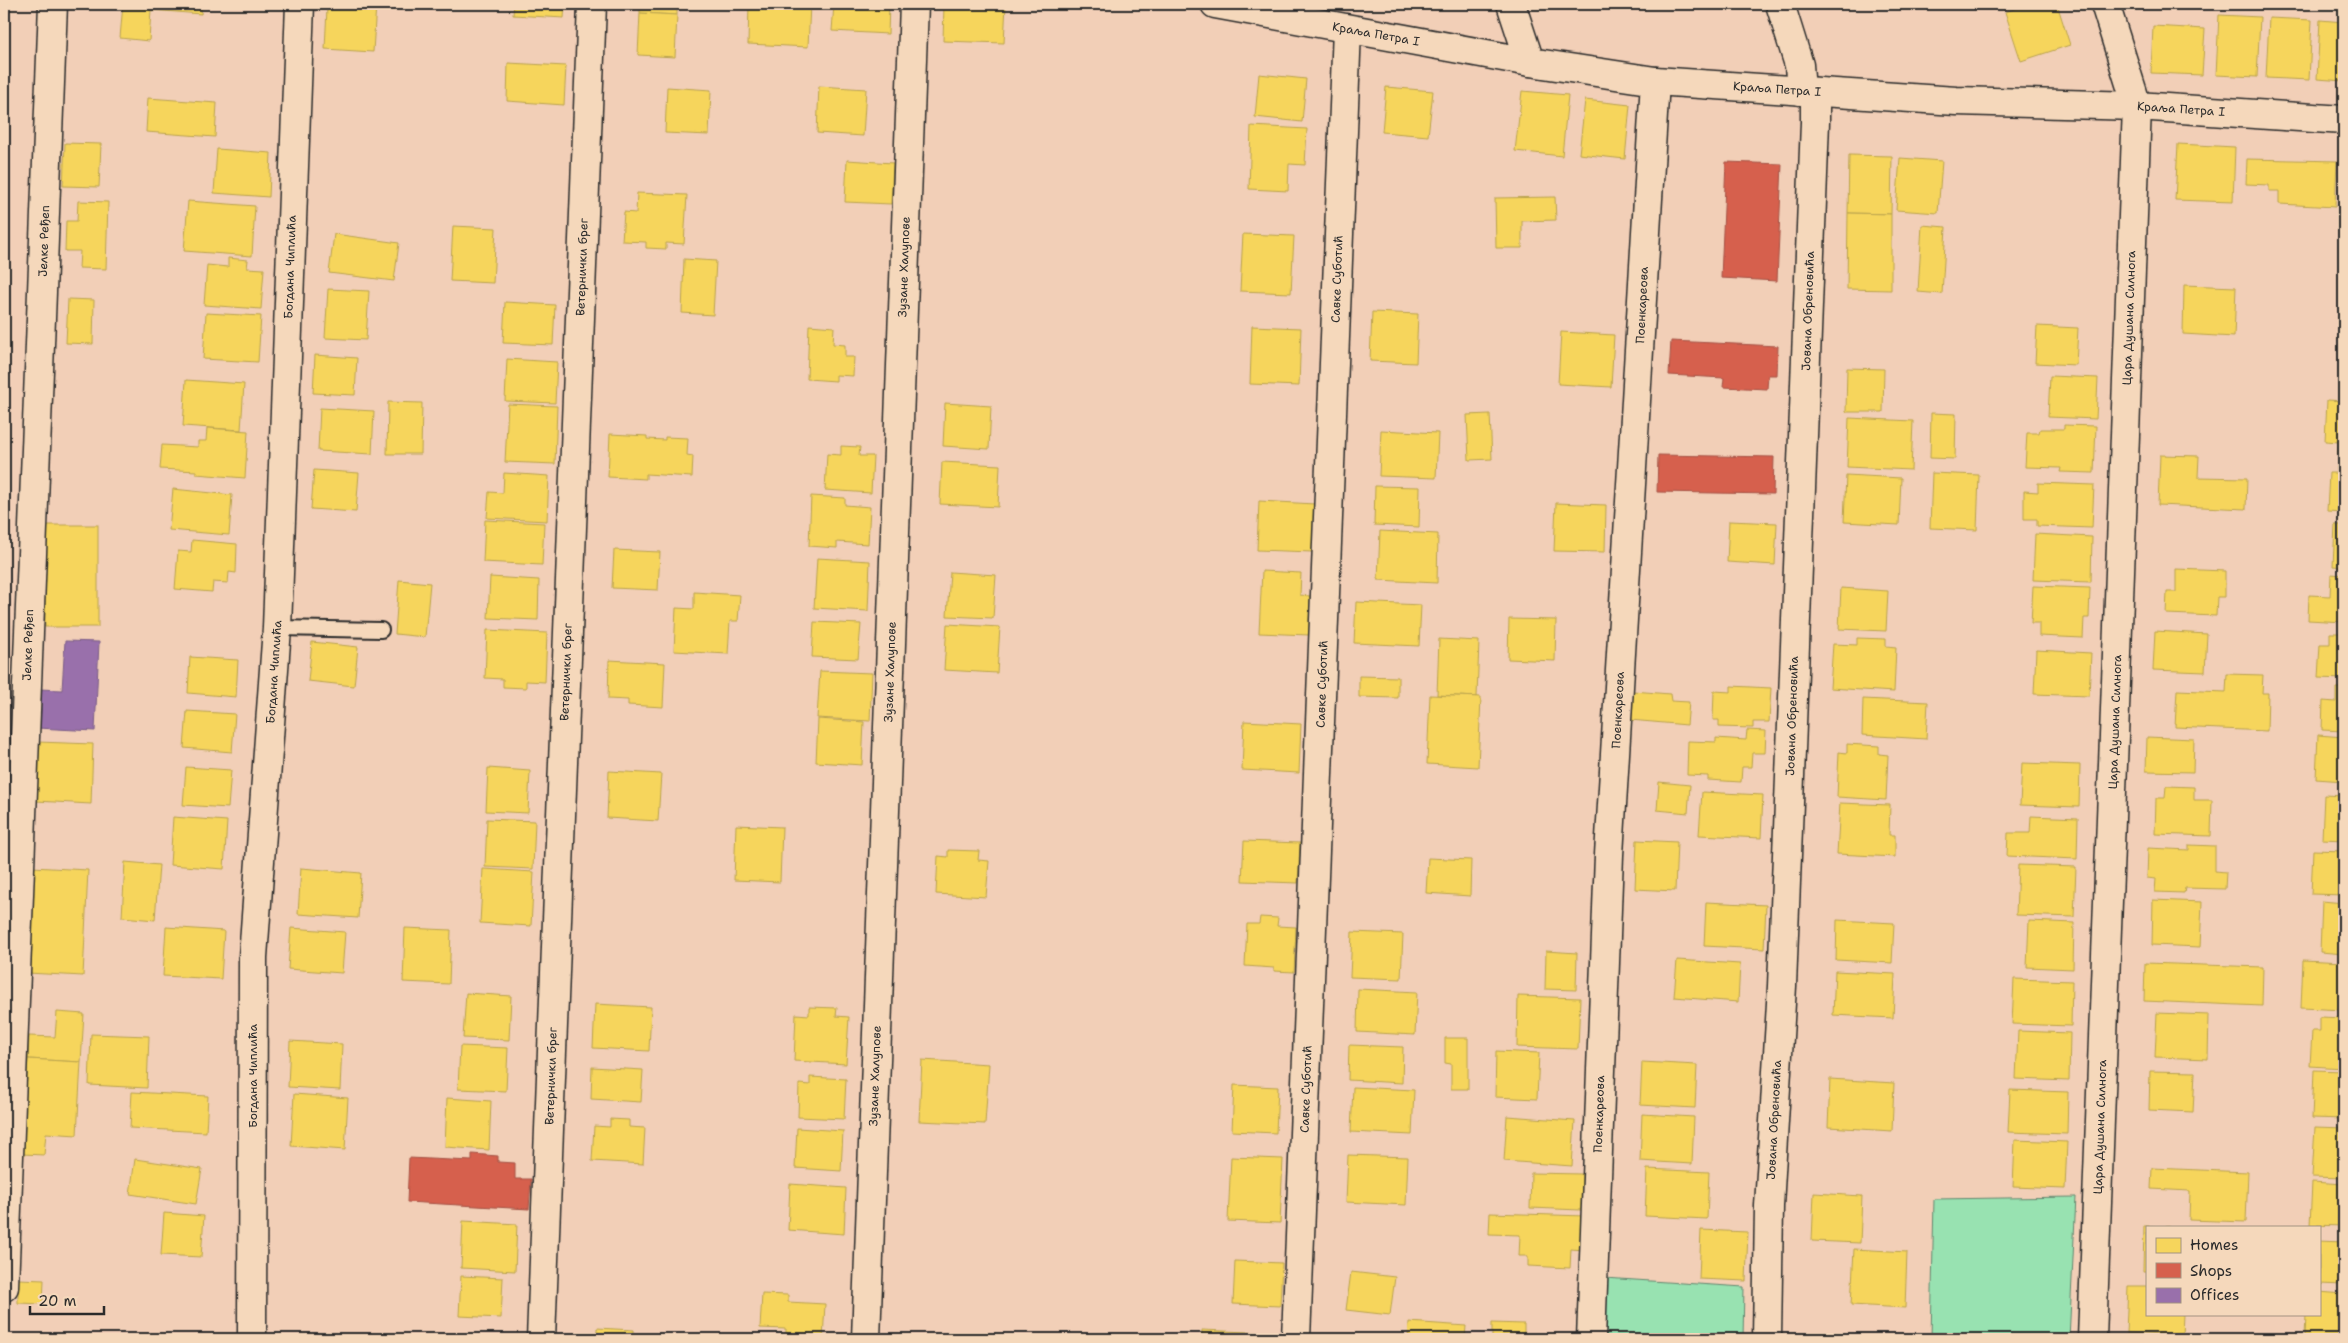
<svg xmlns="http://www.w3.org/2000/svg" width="2348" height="1343" viewBox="0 0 2348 1343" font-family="'Shantell Sans',sans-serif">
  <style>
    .green { fill: #98e2b1; stroke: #62866e }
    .homes { fill: #f6d55c; stroke: #b9a24d }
    .shops { fill: #d6604d; stroke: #a35043 }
    .offices { fill: #9970ab; stroke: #785b85 }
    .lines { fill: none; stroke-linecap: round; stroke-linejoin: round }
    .service-casing { stroke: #2b2b2b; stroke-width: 18 }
    .minor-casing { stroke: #2b2b2b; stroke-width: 31 }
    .tertiary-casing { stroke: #2b2b2b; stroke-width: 31 }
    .service { stroke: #f5d8bb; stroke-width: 14 }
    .minor { stroke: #f5d8bb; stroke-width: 28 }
    .tertiary { stroke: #f5d8bb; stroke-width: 28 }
    .labels { text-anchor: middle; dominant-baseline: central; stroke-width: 5; stroke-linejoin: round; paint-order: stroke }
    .street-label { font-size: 12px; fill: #2b2b2b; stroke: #f5d8bb }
  </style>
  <rect width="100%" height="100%" fill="#f2cfb7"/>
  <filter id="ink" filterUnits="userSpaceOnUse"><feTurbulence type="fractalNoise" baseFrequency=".02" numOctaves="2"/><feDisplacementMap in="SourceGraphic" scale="10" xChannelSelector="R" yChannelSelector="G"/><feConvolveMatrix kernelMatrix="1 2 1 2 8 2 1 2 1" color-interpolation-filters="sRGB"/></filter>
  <g filter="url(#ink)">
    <g class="green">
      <path d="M2076,1197L2069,1339H1931L1934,1199Z"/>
      <path d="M1604,1278L1744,1287L1743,1339H1601Z"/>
    </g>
    <g class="homes">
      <path d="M123,4H202L201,14L151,10L149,41L120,38Z"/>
      <path d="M336,4H376L373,52L325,49L327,8L336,9Z"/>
      <path d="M514,4L565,5L564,18L513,15Z"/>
      <path d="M640,4H677V15L640,13Z"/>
      <path d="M749,4H810L808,47L748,44Z"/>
      <path d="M834,4H889L888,34L832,31Z"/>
      <path d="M944,4H1006L1004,43L943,41Z"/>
      <path d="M2030,4H2057L2070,45L2021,61L2005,12Z"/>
      <path d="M640,13L677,15L675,57L638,55Z"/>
      <path d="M2219,15L2260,17L2257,77L2216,75Z"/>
      <path d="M2269,18L2312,20L2309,80L2266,78Z"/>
      <path d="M2320,20L2344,22V81L2317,79Z"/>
      <path d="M2153,26L2205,29L2202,75L2151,73Z"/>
      <path d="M508,63L566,66L564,105L507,101Z"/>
      <path d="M1259,74L1306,79L1302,122L1255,117Z"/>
      <path d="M819,86L866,89L863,136L817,133Z"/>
      <path d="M667,87L711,90L709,135L665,133Z"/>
      <path d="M1386,87L1433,91L1428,136L1382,132Z"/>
      <path d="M1522,91L1568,95L1562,156L1515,151Z"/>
      <path d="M148,98L217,103L215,137L146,132Z"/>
      <path d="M1585,100L1630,105L1625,159L1579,154Z"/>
      <path d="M1251,126L1307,129L1305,165L1289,164L1288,191L1249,189Z"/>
      <path d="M65,143L101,144L99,187L63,186Z"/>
      <path d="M2178,144L2235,147L2233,202L2175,200Z"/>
      <path d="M217,149L271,153L269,197L214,193Z"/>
      <path d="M1849,155L1892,156L1891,214L1848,213Z"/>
      <path d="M1900,158L1942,161L1938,213L1896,210Z"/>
      <path d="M2247,159L2337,161L2335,207L2279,204V191H2269V185L2246,184Z"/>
      <path d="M847,160L893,163L891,204L845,202Z"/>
      <path d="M637,193L687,195L684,244L666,243V249L646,248V242L622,241L624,212L636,213Z"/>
      <path d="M1555,197L1556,220L1522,221V248H1496L1495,198Z"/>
      <path d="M78,201L108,202L106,269L79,268L80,251H65L66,221H77Z"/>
      <path d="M188,201L255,206L252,256L184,251Z"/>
      <path d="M1848,213L1891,214V290L1847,289Z"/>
      <path d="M1922,225L1946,227L1942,294L1918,292Z"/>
      <path d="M453,226L496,228L493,283L450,281Z"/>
      <path d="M334,234L399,243L394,281L329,273Z"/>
      <path d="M1243,234L1294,236L1291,293L1240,291Z"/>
      <path d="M228,258L248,260L247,268L264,269L261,309L204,305L207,265L228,267Z"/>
      <path d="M684,259L716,261L713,315L682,313Z"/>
      <path d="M2184,285L2236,287L2234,337L2183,334Z"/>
      <path d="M328,289L369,291L366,340L325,338Z"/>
      <path d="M68,299L94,300L93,344L66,343Z"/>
      <path d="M505,302L555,305L553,345L503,343Z"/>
      <path d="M1372,312L1418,314L1416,363L1370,361Z"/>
      <path d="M206,313L261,316L258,362L203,359Z"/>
      <path d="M809,325L834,327L833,344L845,345V357H854L853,376L836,375V381L807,379Z"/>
      <path d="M1252,326L1301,328L1299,386L1250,384Z"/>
      <path d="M2037,326L2078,328L2076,365L2035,363Z"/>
      <path d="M1561,332L1614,335L1611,387L1558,384Z"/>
      <path d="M315,355L357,358L355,395L313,393Z"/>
      <path d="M507,359L557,362L555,403L505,401Z"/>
      <path d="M1847,368L1884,369L1883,412H1846Z"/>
      <path d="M2050,376L2098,378L2096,419L2048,417Z"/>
      <path d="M186,380L244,384L241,430L183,426Z"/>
      <path d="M2327,400L2344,401V455L2338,454L2339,442L2325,441Z"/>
      <path d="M388,402L422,403L421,454H387Z"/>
      <path d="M945,403L991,406L989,449L943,446Z"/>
      <path d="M508,404L557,406L555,464L505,462Z"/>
      <path d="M320,408L374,411L372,454L318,451Z"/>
      <path d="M1931,413L1956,414L1955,459L1930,458Z"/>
      <path d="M1490,414L1492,459L1469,460L1467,415Z"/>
      <path d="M1849,418L1913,421L1911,470L1847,467Z"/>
      <path d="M2064,425L2096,426L2094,473L2060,472L2061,468L2025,467L2027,433H2039L2040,429H2064Z"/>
      <path d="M207,428L248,431L245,478L196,474V471L160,469L162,445L198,447V441H206Z"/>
      <path d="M1381,430L1438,433L1436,478L1379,476Z"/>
      <path d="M610,434L647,436V439L665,440V437L688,438L687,455L693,456L692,477L646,474V479L608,477Z"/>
      <path d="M841,446L860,447L859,456H873L871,493L825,490L827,454L841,455Z"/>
      <path d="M2160,455L2199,456L2198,477L2247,478L2246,509L2158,505Z"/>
      <path d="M942,462L1000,465L998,507L940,504Z"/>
      <path d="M2337,466H2344V512L2327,511L2329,473H2337Z"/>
      <path d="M314,470L359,473L356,512L311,509Z"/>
      <path d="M504,473L549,476L547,521L487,518L489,492L503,493Z"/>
      <path d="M1932,473L1979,475L1977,530L1930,528Z"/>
      <path d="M1846,475L1901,478L1899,525L1844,522Z"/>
      <path d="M2038,483L2094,485L2092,528L2037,526V519H2024V491L2038,492Z"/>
      <path d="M1375,486L1420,487L1419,527L1374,525Z"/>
      <path d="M173,489L232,495L229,535L169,530Z"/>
      <path d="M811,496L845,498V505L870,507L868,544L837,542V548L809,546Z"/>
      <path d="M1259,501L1315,504L1312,552L1257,550Z"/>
      <path d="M1556,503L1606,505L1605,552L1554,551Z"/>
      <path d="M485,520L544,523L542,565L483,562Z"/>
      <path d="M1729,521L1777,523L1775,565L1727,562Z"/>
      <rect x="45" y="525" width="53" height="102"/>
      <path d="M2335,525H2344V567L2333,566Z"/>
      <path d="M1380,531L1438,534L1437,583L1378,580Z"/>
      <path d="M2035,534L2092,537L2091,582L2033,580Z"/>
      <path d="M192,540L237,544L236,573L229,572L228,583L213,582L212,592L175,589L178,551L191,552Z"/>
      <path d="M614,550L660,552L658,590L612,588Z"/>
      <path d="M817,558L870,561L868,611L814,608Z"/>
      <path d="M2176,569L2225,571V597H2217L2216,616L2166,614L2167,592H2176Z"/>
      <path d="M1262,571L1301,573L1300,595L1310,596L1309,635L1259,633Z"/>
      <path d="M950,572L996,575L993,618L947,616Z"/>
      <path d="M2331,574L2344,575V622L2308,620L2309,595L2330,596Z"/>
      <path d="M490,577L539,580L538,620L488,618Z"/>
      <path d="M399,580L430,583L425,637L395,634Z"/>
      <path d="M2033,586L2090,588L2089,618H2084L2083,638L2039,636V623H2031Z"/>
      <path d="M1841,588L1888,591L1886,631L1839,629Z"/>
      <path d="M694,592L740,595L738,621H730L728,654L674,651L676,608L694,609Z"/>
      <path d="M1356,602L1421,605L1419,646L1354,643Z"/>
      <path d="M1509,619L1556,620L1555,661L1508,659Z"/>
      <path d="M814,622L861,624L858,659L812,657Z"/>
      <path d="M947,624L1000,627L997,673L944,670Z"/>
      <path d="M487,630L547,633L545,682L526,681V688L503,687V679L485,678Z"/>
      <path d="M2155,631L2207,634L2205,672L2153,670Z"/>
      <path d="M2330,633H2344V679L2318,678L2320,644H2330Z"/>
      <path d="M1857,638L1886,639V646L1896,647L1894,692L1830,688L1833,644L1857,645Z"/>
      <path d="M1439,639L1479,641L1477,697L1437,695Z"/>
      <path d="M312,642L358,647L354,686L308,681Z"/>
      <path d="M2036,650L2091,653L2089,696L2034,694Z"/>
      <path d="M190,657L238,660L236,697L188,693Z"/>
      <path d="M609,660L665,663L663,707L628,705V700L608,699Z"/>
      <path d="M820,671L872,673L870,721L817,718Z"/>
      <path d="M2227,674L2263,675L2262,693H2268L2267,731L2175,727L2177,690L2226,692Z"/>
      <path d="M1359,676L1398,677V698L1359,697Z"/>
      <path d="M1731,686L1771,688L1769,722H1753V728L1719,727V720H1713L1714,691L1731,692Z"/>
      <path d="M2336,688H2344V731L2322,730L2323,701L2336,702Z"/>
      <path d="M1633,691L1670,694L1671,701L1689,702L1687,725L1630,720Z"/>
      <path d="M1430,695L1481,697L1478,767L1427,764Z"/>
      <path d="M1863,699L1928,702L1926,739L1862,735Z"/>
      <path d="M187,711L235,714L232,752L184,748Z"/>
      <path d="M818,719L864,722L862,765L816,762Z"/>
      <path d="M1244,721L1301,724L1299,773L1242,770Z"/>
      <path d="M1747,730L1766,731L1765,753H1752L1751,767H1742L1741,782L1708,780V776L1687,775L1688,741L1716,742V738L1746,740Z"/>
      <path d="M2318,735L2344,737V781L2316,779Z"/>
      <path d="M2147,737L2194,739L2193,772L2146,771Z"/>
      <path d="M38,742L93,744L91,804L36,801Z"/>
      <path d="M1847,744L1879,746V754L1888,755L1886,800L1837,797L1839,752L1847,753Z"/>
      <path d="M2022,763L2080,765L2079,807L2020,805Z"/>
      <path d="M186,767L231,770L228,808L183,805Z"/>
      <path d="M488,768L530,771L528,813L486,811Z"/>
      <path d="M609,771L661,774L658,821L607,818Z"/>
      <path d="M1659,782L1690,785L1688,813L1657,810Z"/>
      <path d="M2166,786L2194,787V800H2212L2211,836L2155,834L2156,798H2165Z"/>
      <path d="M1702,792L1763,795L1761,838L1699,835Z"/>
      <path d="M2324,795L2344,796V840L2322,839Z"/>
      <path d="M1840,803L1890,805L1889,835H1895V857L1837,854Z"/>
      <path d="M2031,816L2078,818L2077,859L2007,856L2008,833H2030Z"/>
      <path d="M173,817L227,821L224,869L170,865Z"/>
      <path d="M487,819L535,821L533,869L485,867Z"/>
      <path d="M736,825L782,827L780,882L734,880Z"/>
      <path d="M1637,840L1677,842L1675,891L1635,889Z"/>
      <path d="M1244,841L1300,843L1298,883L1242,881Z"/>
      <path d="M2189,845L2215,846V871L2226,872L2225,889L2185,888L2184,893L2155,892L2156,879L2147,878L2148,848L2189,850Z"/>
      <path d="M948,850L979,851L978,860L989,861L986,897L936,894L938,856L948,857Z"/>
      <path d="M2313,850L2344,851V895L2311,894Z"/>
      <path d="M1428,858L1471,860L1470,896L1426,893Z"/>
      <path d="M125,862L159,865L155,920L122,917Z"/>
      <path d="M2018,865L2076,867L2074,917L2016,915Z"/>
      <path d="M32,867L88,870L83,976L27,973Z"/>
      <path d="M301,868L361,873L358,918L298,914Z"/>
      <path d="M483,869L534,872L531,926L480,923Z"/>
      <path d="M2153,900L2202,902L2200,947L2152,945Z"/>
      <path d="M2322,901L2344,903V954L2320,952Z"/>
      <path d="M1706,902L1766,905L1764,949L1704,946Z"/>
      <path d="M1260,917L1278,918L1277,926L1296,927L1294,972L1274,971V968L1245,966L1247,924H1259Z"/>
      <path d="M1837,920L1894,923L1892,963L1836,960Z"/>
      <path d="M2029,921L2074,923L2073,969L2027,967Z"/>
      <path d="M166,927L224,931L221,979L163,976Z"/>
      <path d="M291,928L345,932L342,973L288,969Z"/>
      <path d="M405,928L451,930L449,984L403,982Z"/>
      <path d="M1352,932L1403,934L1401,979L1350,977Z"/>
      <path d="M1546,951L1577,953L1576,990L1545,989Z"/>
      <path d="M1677,960L1740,964L1738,1002L1674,997Z"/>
      <path d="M2303,960L2344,962V1010L2301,1008Z"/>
      <path d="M2145,963L2263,967L2262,1006L2144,1001Z"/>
      <path d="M1835,971L1895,974L1893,1018L1833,1015Z"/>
      <path d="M2014,979L2072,981L2071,1026L2012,1024Z"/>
      <path d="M1358,989L1417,992L1415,1035L1357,1032Z"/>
      <path d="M466,993L511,996L509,1040L463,1038Z"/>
      <path d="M1518,996L1580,998L1578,1049L1517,1047Z"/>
      <path d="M595,1004L651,1007L649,1051L593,1048Z"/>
      <path d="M809,1007L837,1008L836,1016L849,1017L846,1064L794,1061L796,1014L809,1015Z"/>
      <path d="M57,1012L84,1014L81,1062L28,1059L29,1036L55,1037Z"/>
      <path d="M2157,1013L2209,1015L2208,1059L2155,1057Z"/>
      <path d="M2320,1017L2344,1018V1068L2310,1066L2312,1031H2320Z"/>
      <path d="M2018,1031L2070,1033L2069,1081L2016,1079Z"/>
      <path d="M91,1034L149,1036L147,1088L89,1085Z"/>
      <path d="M1445,1038H1468V1089H1451V1064L1445,1063Z"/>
      <path d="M290,1041L342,1044L340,1090L288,1087Z"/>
      <path d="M1349,1045L1403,1047L1402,1083L1348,1080Z"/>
      <path d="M460,1046L508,1048L506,1091L458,1089Z"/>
      <path d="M1496,1051L1539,1053L1537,1099L1495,1097Z"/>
      <path d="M28,1059L81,1062L77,1135L46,1133L44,1155L22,1154Z"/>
      <path d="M922,1060L989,1064L985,1124L919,1121Z"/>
      <path d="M1642,1062L1697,1065L1695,1108L1640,1105Z"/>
      <path d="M592,1067L643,1070L641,1102L591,1099Z"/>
      <path d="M2314,1070L2344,1071V1119L2312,1118Z"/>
      <path d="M2150,1071L2195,1072L2193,1112L2149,1110Z"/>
      <path d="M810,1077L846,1079L844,1119L798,1117L799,1084L810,1085Z"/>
      <path d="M1830,1079L1894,1083L1892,1131L1828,1127Z"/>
      <path d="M1234,1085L1278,1087L1276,1133L1232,1131Z"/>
      <path d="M1353,1087L1414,1090L1412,1135L1351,1132Z"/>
      <path d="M2010,1090L2068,1092L2067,1134L2008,1132Z"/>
      <path d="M132,1092L208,1096L206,1132L130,1128Z"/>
      <path d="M294,1094L348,1098L345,1150L291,1146Z"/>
      <path d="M447,1098L491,1101L489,1150L445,1147Z"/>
      <path d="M1642,1114L1694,1117L1692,1164L1640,1161Z"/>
      <path d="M1507,1116L1575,1121L1572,1166L1504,1161Z"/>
      <path d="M610,1119L629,1120V1127L645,1128L643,1164L592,1161L594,1126L610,1127Z"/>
      <path d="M2315,1127L2344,1128V1178L2312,1177Z"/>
      <path d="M797,1128L843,1131L841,1171L795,1168Z"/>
      <path d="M2015,1140L2067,1142L2065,1189L2013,1187Z"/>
      <path d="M1348,1155L1408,1157L1406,1205L1346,1202Z"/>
      <path d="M1231,1157L1283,1159L1280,1223L1228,1221Z"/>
      <path d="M135,1159L202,1169L196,1204L130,1194Z"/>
      <path d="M2152,1168L2248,1172L2246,1222L2189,1220L2190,1191L2151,1189Z"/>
      <path d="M1647,1169L1709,1172L1707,1219L1645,1216Z"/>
      <path d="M1531,1173L1582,1174L1581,1210L1530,1208Z"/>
      <path d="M2312,1182L2344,1184V1226L2310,1225Z"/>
      <path d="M790,1184L846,1188L844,1234L788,1230Z"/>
      <path d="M1814,1193L1862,1196L1860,1243L1812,1241Z"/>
      <path d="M164,1213L204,1216L201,1257L161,1255Z"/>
      <path d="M1490,1213L1585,1216L1584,1250L1571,1249L1570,1268L1528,1266V1256H1519L1520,1235L1489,1234Z"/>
      <path d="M463,1221L517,1224L515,1271L461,1268Z"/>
      <path d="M2144,1226L2170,1227H2147V1271H2143Z"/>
      <path d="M1701,1230L1748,1232L1746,1281L1699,1279Z"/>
      <path d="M2319,1241L2344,1242V1285L2319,1284Z"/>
      <path d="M1854,1249L1907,1252L1905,1308L1851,1305Z"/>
      <path d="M1235,1261L1282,1263L1280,1306L1233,1304Z"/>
      <path d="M1351,1272L1395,1277L1390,1315L1346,1310Z"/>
      <path d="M461,1276L503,1278L501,1318L459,1316Z"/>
      <path d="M18,1279L44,1280L43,1304L18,1303Z"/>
      <path d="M2128,1286H2147V1314H2183L2182,1336L2126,1333Z"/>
      <path d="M2319,1292L2344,1294V1339L2305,1338L2306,1314H2319Z"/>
      <path d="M762,1294L788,1295V1302L825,1304L823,1339H786V1329L760,1328Z"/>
      <path d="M1409,1322L1466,1326L1465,1339H1408Z"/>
      <path d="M1492,1323L1524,1324V1339H1492Z"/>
      <path d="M597,1328L634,1330V1339H583H597Z"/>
      <path d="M1202,1330L1270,1333V1339H1202Z"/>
      <path d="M2192,1334L2276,1337V1339H2192Z"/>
    </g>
    <g class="shops">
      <path d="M1726,162L1782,164L1777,281L1721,278Z"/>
      <path d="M1671,341L1778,346L1777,375H1768L1767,389L1723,387L1724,378L1669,375Z"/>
      <path d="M1658,455L1774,457L1773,494L1657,492Z"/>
      <path d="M472,1154L498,1156V1162L515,1163V1179H531L529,1209L407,1202L409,1158L472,1161Z"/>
    </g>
    <path class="offices" d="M65,641L99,642L95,731L37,728L39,689L62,690Z"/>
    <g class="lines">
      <defs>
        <path id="service" d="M277,628L381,630"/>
        <g id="minor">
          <path d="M1511,4L1530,62"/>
          <path d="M1780,4L1799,65L1801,91"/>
          <path d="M4,1287L53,4"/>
          <path d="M252,1339L253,957L277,628L300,4"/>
          <path d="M541,1339L592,4"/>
          <path d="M866,1339L914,4"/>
          <path d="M1296,1339L1347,29"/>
          <path d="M1591,1339L1609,855L1655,81"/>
          <path d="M1767,1339L1769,1206L1782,986L1815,122V92"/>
          <path d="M2092,1339L2137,106L2105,4"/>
        </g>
        <path id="tertiary" d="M1215,4L1530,62L1655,81L1956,101L2137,106L2344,120"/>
      </defs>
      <use href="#service" class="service-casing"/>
      <use href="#minor" class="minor-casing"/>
      <use href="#tertiary" class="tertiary-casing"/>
      <use href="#service" class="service"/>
      <use href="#minor" class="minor"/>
      <use href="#tertiary" class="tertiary"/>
    </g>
  </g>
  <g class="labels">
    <g class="street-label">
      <text transform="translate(1376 34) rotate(10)">Краља Петра I</text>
      <text transform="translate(1777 89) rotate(4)">Краља Петра I</text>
      <text transform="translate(2181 109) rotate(4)">Краља Петра I</text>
      <text transform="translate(44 241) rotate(-88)">Јелке Ређеп</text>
      <text transform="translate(290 267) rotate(-88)">Богдана Чиплића</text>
      <text transform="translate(582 267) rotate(-88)">Ветернички брег</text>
      <text transform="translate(904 267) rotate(-88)">Зузане Халупове</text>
      <text transform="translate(1337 279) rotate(-88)">Савке Суботић</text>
      <text transform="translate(1642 305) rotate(-87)">Поенкареова</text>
      <text transform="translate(1808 311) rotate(-88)">Јована Обреновића</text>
      <text transform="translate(2129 318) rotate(-88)">Цара Душана Силнога</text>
      <text transform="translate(28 645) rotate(-88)">Јелке Ређеп</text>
      <text transform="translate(274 672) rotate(-86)">Богдана Чиплића</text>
      <text transform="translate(566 672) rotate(-88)">Ветернички брег</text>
      <text transform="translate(890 672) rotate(-88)">Зузане Халупове</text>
      <text transform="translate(1322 684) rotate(-88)">Савке Суботић</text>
      <text transform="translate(1618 710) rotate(-87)">Поенкареова</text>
      <text transform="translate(1792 716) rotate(-88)">Јована Обреновића</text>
      <text transform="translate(2115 722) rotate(-88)">Цара Душана Силнога</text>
      <text transform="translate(253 1076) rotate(-90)">Богдана Чиплића</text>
      <text transform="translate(551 1076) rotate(-88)">Ветернички брег</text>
      <text transform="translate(875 1076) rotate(-88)">Зузане Халупове</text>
      <text transform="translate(1306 1089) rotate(-88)">Савке Суботић</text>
      <text transform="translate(1599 1114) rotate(-88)">Поенкареова</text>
      <text transform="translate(1774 1120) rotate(-87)">Јована Обреновића</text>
      <text transform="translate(2100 1127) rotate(-88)">Цара Душана Силнога</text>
    </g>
  </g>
  <rect width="2348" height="1343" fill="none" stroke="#f5d8bb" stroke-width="20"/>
  <rect x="10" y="10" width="2328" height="1323" fill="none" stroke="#2b2b2b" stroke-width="2" filter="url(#ink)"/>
  <rect x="2146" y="1226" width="175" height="90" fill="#f5d8bb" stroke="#a49381"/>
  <rect x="2156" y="1238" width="25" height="15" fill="#f6d55c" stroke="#a49381"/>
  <text x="2190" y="1250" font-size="15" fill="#2b2b2b">Homes</text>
  <rect x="2156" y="1263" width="25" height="15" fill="#d6604d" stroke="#a49381"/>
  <text x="2190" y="1276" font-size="15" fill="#2b2b2b">Shops</text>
  <rect x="2156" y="1288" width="25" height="15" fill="#9970ab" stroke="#a49381"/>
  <text x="2190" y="1300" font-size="15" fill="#2b2b2b">Offices</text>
  <path d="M30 1306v8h74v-8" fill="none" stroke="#2b2b2b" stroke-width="2.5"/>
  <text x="38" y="1306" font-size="15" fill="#2b2b2b" stroke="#f5d8bb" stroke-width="4" paint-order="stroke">20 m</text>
</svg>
